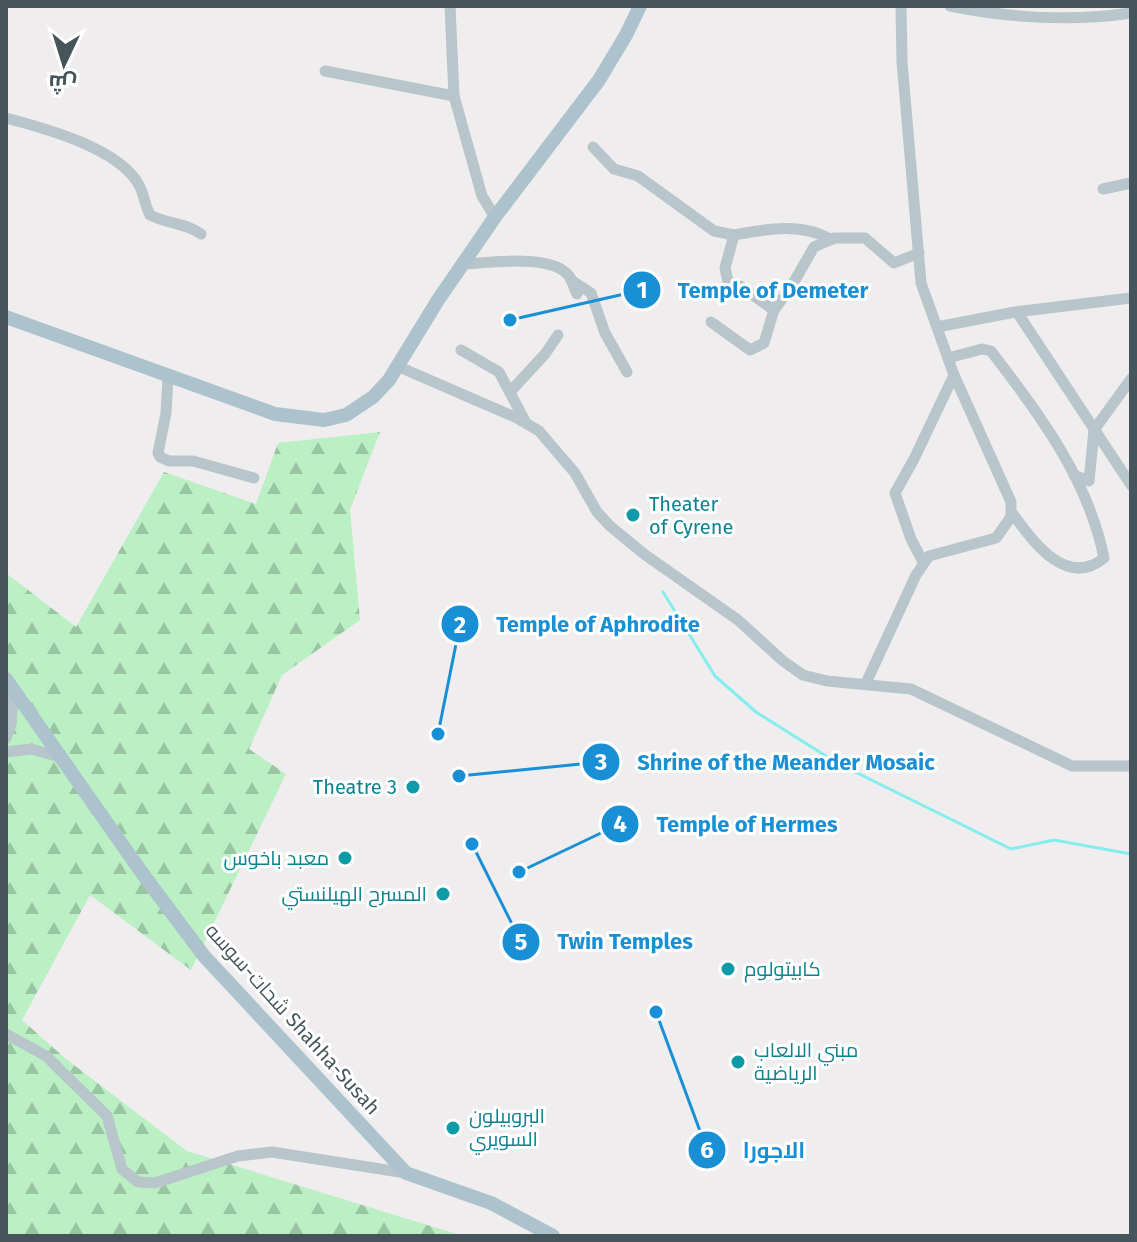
<svg xmlns="http://www.w3.org/2000/svg" width="1137" height="1242" viewBox="0 0 1137 1242" font-family="'Fira Sans',Cairo,sans-serif">
  <style>
    .forest { fill: url(#forest-firs) }
    .lines { fill: none; stroke-linecap: round; stroke-linejoin: round }
    .stream { stroke: #86edee; stroke-width: 3 }
    .minor { stroke: #b8c5cb; stroke-width: 11 }
    .major { stroke: #acc3cd; stroke-width: 14 }
    .culture-dot { fill: #0f9aa8; stroke: #fff; stroke-width: 3 }
    .labels { text-anchor: middle; dominant-baseline: central; stroke-width: 6; stroke-linejoin: round; paint-order: stroke }
    .culture-label { font-size: 20px; fill: #0d838f; stroke: #fff; text-anchor: start }
    .street-label { font-size: 20px; fill: #45555b; stroke: #fff }
    .leader { fill: none; stroke: #1990d6; stroke-width: 3 }
    .callout-dot { fill: #1990d6; stroke: #fff; stroke-width: 3 }
    .mark-label { font-size: 24px; text-anchor: middle; font-weight: bold; fill: #fff }
    .callout-label { font-size: 22px; text-anchor: middle; font-weight: bold; fill: #1990d6; stroke: #fff; stroke-width: 6; stroke-linejoin: round; paint-order: stroke }
  </style>
  <defs>
    <pattern id="forest-firs" width="22" height="20" patternUnits="userSpaceOnUse" patternTransform="scale(2)"><rect width="22" height="20" fill="#baf0c4"/><path d="M5 1l3.5 6h-7zM16 11l3.5 6h-7z" fill="#99c5a2"/></pattern>
  </defs>
  <rect width="100%" height="100%" fill="#f0edee"/>
  <path class="forest" d="M380,432L350,510L360,620L282,675L249,749L286,774L191,970L90,895L22,1020L66,1059L187,1151L463,1236H6V573L76,627L164,472L256,504L278,443Z"/>
  <g class="lines">
    <path class="stream" d="M663,592L715,676L756,712L837,763L1011,849L1054,840L1131,854"/>
    <g class="minor">
      <path d="M450,6L454,96L482,196L495,217"/>
      <path d="M950,6C1010,18 1070,22 1131,13"/>
      <path d="M325,71L454,96"/>
      <path d="M6,118C44,128 119,148 139,185C144,194 145,206 150,215C167,224 184,222 201,234"/>
      <path d="M593,147L614,169L638,176L714,231L734,235"/>
      <path d="M1103,189L1131,183"/>
      <path d="M463,264C488,263 552,253 569,276C573,281 574,289 577,294"/>
      <path d="M571,280L591,293L605,333L627,372"/>
      <path d="M774,310L740,286L728,282L725,268L734,235C766,229 803,222 831,240"/>
      <path d="M1017,312L1131,485"/>
      <path d="M711,322L750,350L764,343L774,310L791,287L814,247L834,238H865L894,263L919,253"/>
      <path d="M937,327L1015,312L1131,298"/>
      <path d="M461,350L499,372L525,421"/>
      <path d="M948,358L982,349L991,351C1039,414 1088,478 1104,558C1066,589 1033,541 1012,513"/>
      <path d="M397,366L517,418L539,431L575,473L597,512L610,526L644,554L738,620L783,661L803,675L827,681L911,689L1072,766H1131"/>
      <path d="M168,377L166,413L158,453L160,457L169,461H193L254,478"/>
      <path d="M510,392L545,354L558,335"/>
      <path d="M1074,475L1089,481L1094,430L1131,379"/>
      <path d="M923,562L911,539L895,493L914,459L954,375"/>
      <path d="M866,683L916,575L929,556L996,538L1011,517V502L954,375L921,283L902,62L901,6"/>
      <path d="M6,738L11,724L14,689"/>
      <path d="M6,752L31,749L60,757"/>
      <path d="M6,1034L46,1056L107,1116L122,1169L138,1182L155,1183L238,1156L272,1152L406,1173"/>
    </g>
    <g class="major">
      <path d="M6,317L275,414L324,420L346,415L373,397L389,380L438,300L495,217L599,80L626,35L640,6"/>
      <path d="M6,679L142,873L204,956L406,1173L491,1203L553,1236"/>
    </g>
  </g>
  <g class="culture-dot">
    <circle cx="633" cy="515" r="8"/>
    <circle cx="413" cy="787" r="8"/>
    <circle cx="345" cy="858" r="8"/>
    <circle cx="443" cy="894" r="8"/>
    <circle cx="728" cy="969" r="8"/>
    <circle cx="738" cy="1062" r="8"/>
    <circle cx="453" cy="1128" r="8"/>
  </g>
  <g class="labels">
    <g class="culture-label">
      <text x="649" y="504">Theater<tspan x="649" dy="23">of Cyrene</tspan></text>
      <text x="397" y="787" text-anchor="end">Theatre 3</text>
      <text x="329" y="858" text-anchor="end">معبد باخوس</text>
      <text x="427" y="894" text-anchor="end">المسرح الهيلنستي</text>
      <text x="744" y="969">كابيتولوم</text>
      <text x="754" y="1050">مبني الالعاب<tspan x="754" dy="23">الرياضية</tspan></text>
      <text x="469" y="1116">البروبيلون<tspan x="469" dy="23">السويري</tspan></text>
    </g>
    <g class="street-label">
      <text transform="translate(293 1019) rotate(48)">شحات-سوسه Shahha-Susah</text>
    </g>
  </g>
  <path class="leader" d="M510 320L642 290M438 734L460 624M459 776L601 762M519 872L620 824M472 844L521 942M656 1012L707 1150"/>
  <g class="callout-dot">
    <circle cx="510" cy="320" r="8"/>
    <circle cx="438" cy="734" r="8"/>
    <circle cx="459" cy="776" r="8"/>
    <circle cx="519" cy="872" r="8"/>
    <circle cx="472" cy="844" r="8"/>
    <circle cx="656" cy="1012" r="8"/>
    <circle cx="642" cy="290" r="20"/>
    <circle cx="460" cy="624" r="20"/>
    <circle cx="601" cy="762" r="20"/>
    <circle cx="620" cy="824" r="20"/>
    <circle cx="521" cy="942" r="20"/>
    <circle cx="707" cy="1150" r="20"/>
  </g>
  <g class="mark-label">
    <text x="642" y="298">1</text>
    <text x="460" y="633">2</text>
    <text x="601" y="770">3</text>
    <text x="620" y="832">4</text>
    <text x="521" y="950">5</text>
    <text x="707" y="1158">6</text>
  </g>
  <g class="callout-label">
    <text x="773" y="298">Temple of Demeter</text>
    <text x="598" y="632">Temple of Aphrodite</text>
    <text x="786" y="770">Shrine of the Meander Mosaic</text>
    <text x="747" y="832">Temple of Hermes</text>
    <text x="625" y="949">Twin Temples</text>
    <text x="774" y="1158">الاجورا</text>
  </g>
  <rect width="1137" height="1242" fill="none" stroke="#45555b" stroke-width="16"/>
  <g transform="translate(64 64) rotate(184)" stroke="#ffffff" stroke-width="6" paint-order="stroke">
  <path d="M0-6L14 30L0 20L-14 30Z" fill="#45555b"/>
  <text y="-12" font-size="22" font-weight="bold" text-anchor="middle" fill="#45555b">ش</text>
  </g>
</svg>
